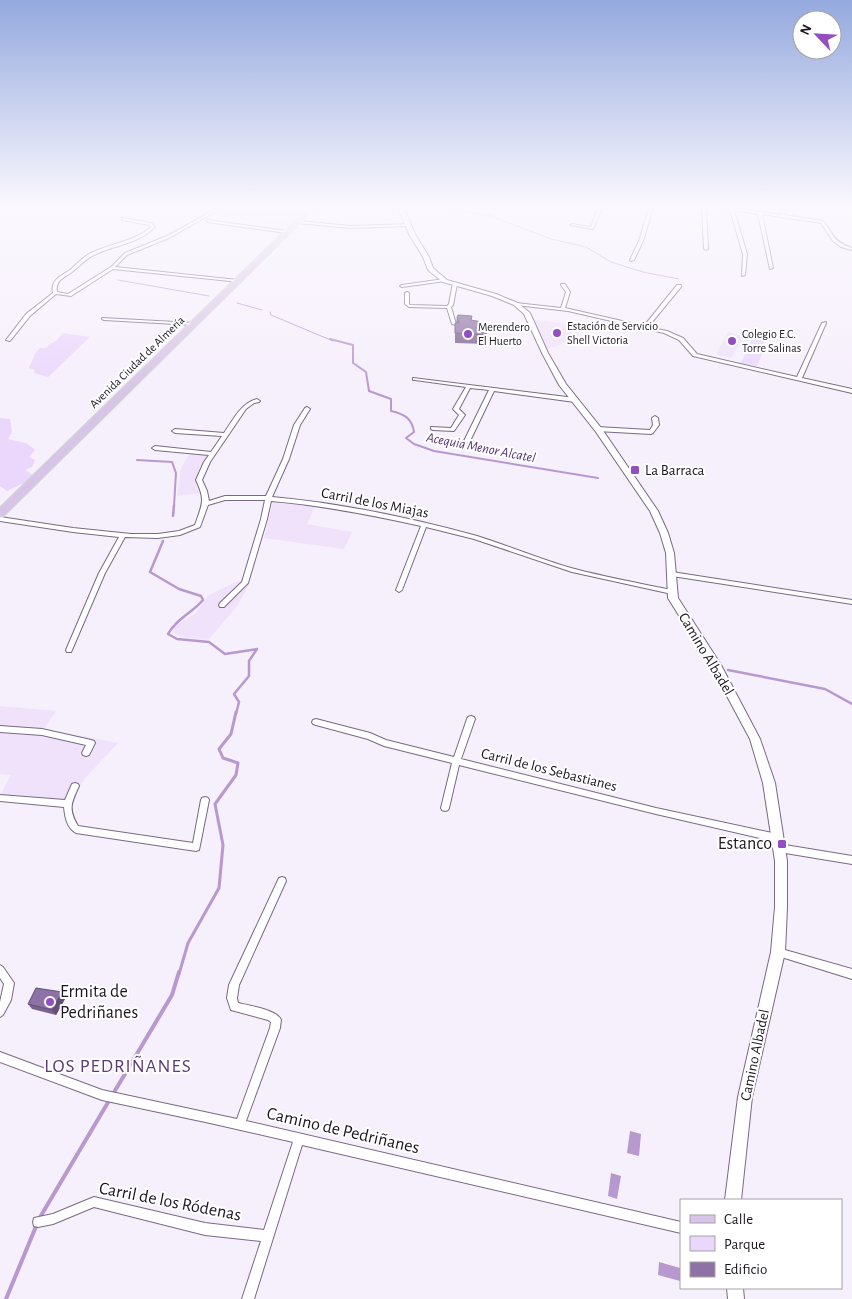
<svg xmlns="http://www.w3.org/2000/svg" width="852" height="1299" viewBox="0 0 852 1299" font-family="'Alegreya Sans',sans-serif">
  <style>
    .built { fill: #efe2fa }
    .green { fill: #ebd7fc }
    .water { fill: #b799cf }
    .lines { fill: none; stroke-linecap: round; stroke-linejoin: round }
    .stream-far4 { stroke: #b799cf; stroke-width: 1 }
    .stream-far3 { stroke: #b799cf; stroke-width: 2 }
    .stream-far2 { stroke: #b799cf; stroke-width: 2.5 }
    .stream-far1 { stroke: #b799cf; stroke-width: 3 }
    .stream { stroke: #b799cf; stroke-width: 4 }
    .street-casing { stroke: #796986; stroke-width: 2 }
    .secondary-casing { stroke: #796986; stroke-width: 2 }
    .primary-casing { stroke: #d2d1d3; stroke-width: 3 }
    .street { fill: #fff; fill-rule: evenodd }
    .secondary { fill: #fff; fill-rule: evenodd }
    .primary { fill: #d8c4e8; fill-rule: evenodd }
    .wall { fill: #7a628e }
    .shaded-wall { fill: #635074 }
    .building { fill: #8e72a5; stroke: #635074 }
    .poi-dot { fill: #934ec2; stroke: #fff; stroke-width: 2 }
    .labels { text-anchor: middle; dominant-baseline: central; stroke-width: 4; stroke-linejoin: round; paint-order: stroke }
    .far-poi-label { font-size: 12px; fill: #1e1723; stroke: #fff; text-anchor: start }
    .far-street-label { font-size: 12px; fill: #1e1723; stroke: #fff }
    .far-water-label { font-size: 14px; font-style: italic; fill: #573072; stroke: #fff }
    .poi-label { font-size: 15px; fill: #1e1723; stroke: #fff; text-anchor: start }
    .street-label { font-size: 15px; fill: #1e1723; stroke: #fff }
    .near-poi-label { font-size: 18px; fill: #1e1723; stroke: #fff; text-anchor: end }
    .near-street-label { font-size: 18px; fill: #1e1723; stroke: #fff }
    .near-neighbourhood-label { font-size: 19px; letter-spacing: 1px; fill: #5d3b75; stroke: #fff }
  </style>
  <rect width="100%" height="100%" fill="#f6effc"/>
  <g class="built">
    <path d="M226,208H306L287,227L217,216L237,210Z"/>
    <path d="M530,319L574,325L580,337L544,350Z"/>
    <path d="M728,332L743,336L738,346L740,347L737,348L731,358L716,354Z"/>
    <path d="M190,453L209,455L196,480L197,489L201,493L177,496L181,468Z"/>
    <path d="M273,502L315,507L307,524L352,532L344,549L264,538Z"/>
    <path d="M238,581L250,583L237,606L209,639L188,638L175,634L173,631L174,627L196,613L209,595Z"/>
    <path d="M0,706L56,711L44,729L118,743L85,778L75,794L72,806L0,796L11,775L0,774Z"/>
  </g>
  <g class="green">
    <path d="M63,333L90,337L48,377L34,373L35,370L29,368L35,354L40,348H47L48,345L56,341Z"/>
    <path d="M753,337L765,340L760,351L763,352L757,366L741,363Z"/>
    <path d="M0,418L10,419L12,432L8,439L26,443L35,450L29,457L35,460L32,467L25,470L33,475L24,483L7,491L0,486Z"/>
  </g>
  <g class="water">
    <path d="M630,1131L641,1134L639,1156L627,1153Z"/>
    <path d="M611,1173L621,1176L617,1199L608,1196Z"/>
    <path d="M659,1262L680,1268V1281L658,1275Z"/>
  </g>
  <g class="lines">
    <g class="stream-far4">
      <path d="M445,208L491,216L551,239L586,247L611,262L643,272L679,279"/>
      <path d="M118,280L209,296"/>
      <path d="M237,303L262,310"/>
      <path d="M270,312L271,315L333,341"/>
    </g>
    <g class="stream-far3">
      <path d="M330,339L353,345V363L366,372L369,391L391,399V411C404,414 412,418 414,432L406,438L414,444L434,451L598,478"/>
      <path d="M137,460L172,462L176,473L174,506"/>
    </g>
    <g class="stream-far2">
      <path d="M173,516L174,505"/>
      <path d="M163,541L150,572L179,589L201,596L203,600C192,613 176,619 168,634L177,639L209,642L225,654L257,649L249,661V676L234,694L239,702L236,714"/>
      <path d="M728,670L825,689L852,704"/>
    </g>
    <path class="stream-far1" d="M179,974L188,943L219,888L223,845L215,804L236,775L238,763L223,758L219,749L231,734L236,712"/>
    <g class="stream">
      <path d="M113,1094L172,995L179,972"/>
      <path d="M39,1219L110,1099"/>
      <path d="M6,1299L37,1224"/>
    </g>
    <defs>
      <g id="street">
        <path d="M218,208H222L169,238L127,255L115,267L238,280L240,281V282L113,269L71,296L56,294L30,316L10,341L6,340L26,314L53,293C50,280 61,276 70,270C77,264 83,257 91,253C111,243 134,242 151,227L149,225L122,220V218L151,223L155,227C138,244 114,245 94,255C85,259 80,266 72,272C64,278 55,280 57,292L68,294L111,267L125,253L167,236Z"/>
        <path d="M598,208H602L593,229L570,225L572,224L591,227Z"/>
        <path d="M649,208H653L643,241L634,260L631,261L630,260L639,241Z"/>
        <path d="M702,208H706L708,249L706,250L704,249Z"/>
        <path d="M724,208H733L781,215L783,208H787L784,215L823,221C827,225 828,228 831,232C835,241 843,245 852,248V250L841,247L833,241L821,223L762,214L773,268L770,269L758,214L734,210L747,254L745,275L742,276L743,254L730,210Z"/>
        <path d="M208,220L287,231L289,232L287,233L207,222V220Z"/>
        <path d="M298,221L351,226L409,224L411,225L409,226L351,228L297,223V221Z"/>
        <path d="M444,279L446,280L445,281L402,287L400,286L402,285Z"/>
        <path d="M453,283L457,284L453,305L451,307L456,324V325L452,324L447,308L409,307L405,304V293L407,292L409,293V304L410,305L447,306L449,304Z"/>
        <path d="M561,284H565L570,292L565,308L644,326L677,285H681V287L648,327L667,331L683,338L697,354L797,377L822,323L826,322V323L802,378L852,389V393L693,356L679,340L664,333L568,311L516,305L514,304L516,303L561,308L566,292L561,285Z"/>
        <path d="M102,318L194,323L196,324L194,325L104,320L102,319Z"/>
        <path d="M413,378L575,398L578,400L575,402L494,391L470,441L467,443L464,441L489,390L470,388L459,409L465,415L454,431L433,430L431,429V427L451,428L459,415L453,409L466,387L415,380H413Z"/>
        <path d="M257,399L260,401L259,402L254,403L246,409L210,462L202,480L207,491L209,501L225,496H266L283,459L294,425L305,408L307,407L310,409L300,425L289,459L272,497C339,503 412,518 477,536C509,546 540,559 571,568C604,577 638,583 672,590L675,592L672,594L572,572L474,539L426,527L402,590L399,592L396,590L421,526C371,515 321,505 271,501L267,519L248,583L224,607H220L219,605L220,603L242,582L261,519L265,500H225L208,505L200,527L180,535L158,538L125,537L105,573L72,650L71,652H67L66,650L99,573L119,537L73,532L0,521V517L73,528L131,534H158L179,531L195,525C202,504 206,501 196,480L204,462L209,455L155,450L152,448L155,446L211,452L222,436L175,433L172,431L175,429L224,433C233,420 241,403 257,399Z"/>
        <path d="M655,416L658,418L659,425L653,433L651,434L597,431L594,429L597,427L650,430L653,425L652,418Z"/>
        <path d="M670,572H672L852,600V604L672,576L669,574Z"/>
        <path d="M471,716L474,717L475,719L461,759L656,808L777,834L780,835L781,838L780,841L777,842L656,814L459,765L449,808L448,810L445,811L442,810L441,808L452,763L384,746L368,739L316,725L313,724L312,722L313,720L316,719L370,733L386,740L454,757L467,719L468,717Z"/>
        <path d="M0,726L42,729L91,740L94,741L95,743L89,755L86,756L83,755L82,753L86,745L42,735L0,732Z"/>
        <path d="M75,783L78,784L79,786C71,803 68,809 78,826L193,843L201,800L202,798L205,797L208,798L209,800L199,850L196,851L76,833C67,828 65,817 64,807L0,801V795L65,800L72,784Z"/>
        <path d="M779,844L852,856V864L779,852L776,851L775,848L776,845Z"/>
        <path d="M282,877L285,878L286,881L239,985L237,998L238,1003C247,1005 278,1010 281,1020C281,1020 280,1027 280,1028L246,1121L681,1222V1233L302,1145L254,1299H242L261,1241L205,1235L94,1207L53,1224L38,1227L34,1226L33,1222L34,1218L53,1214L94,1197L205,1223L264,1230L293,1142L210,1123L102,1100L0,1062V1052L102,1090L237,1119L270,1028L271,1022L268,1020L231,1010L227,998L229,985L279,878Z"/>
        <path d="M778,948L852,969V979L775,955L773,952L775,949Z"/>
        <path d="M0,965L3,967L14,983L11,1000L3,1015L0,1017V1002L4,984L0,978Z"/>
      </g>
      <g id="secondary">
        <path d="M398,208H404L415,234L429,257L433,268L447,280L496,294L518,303L530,313L548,353L566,384L602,429L658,511L668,533L674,553L678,598L721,665L760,739L775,783L787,861V907L785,952L752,1097L741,1200H725L738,1097L771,952L775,907V861L763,783L750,739L713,670L668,598L666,553L660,533L650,511L596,432L559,385L542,353L524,314L514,305L492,296L443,282L428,270L423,257L409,234Z"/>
        <path d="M727,1288H743L744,1299H728Z"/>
      </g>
      <path id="primary" d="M309,208H315L3,516L0,517V508Z"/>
    </defs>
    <use href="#street" class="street-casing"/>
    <use href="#secondary" class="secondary-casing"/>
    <use href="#primary" class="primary-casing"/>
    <use href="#street" class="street"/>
    <use href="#secondary" class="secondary"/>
    <use href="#primary" class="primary"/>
  </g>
  <g class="wall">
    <path d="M457,317L472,321L482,325H487L486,344L455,343V323H456Z"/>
    <path d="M66,997L56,1015L32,1009L28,1004Z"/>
  </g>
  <path class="shaded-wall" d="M62,992L66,997L56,1015L52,1010Z"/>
  <g class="building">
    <path d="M458,315L472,316L471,320L482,322V325H487L486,335L455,333V323H459L457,317Z"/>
    <path d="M36,988L62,992L52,1010L28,1004Z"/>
  </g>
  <linearGradient id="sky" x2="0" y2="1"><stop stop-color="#94a9de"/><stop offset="0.53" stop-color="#fbf8fe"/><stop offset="1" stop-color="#fbf8fe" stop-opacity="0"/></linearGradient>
  <rect width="852" height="390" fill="url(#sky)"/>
  <g class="poi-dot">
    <circle cx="557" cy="333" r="5"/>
    <circle cx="468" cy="334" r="5"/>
    <circle cx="732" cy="341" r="5"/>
    <rect x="630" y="465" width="10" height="10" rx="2.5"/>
    <rect x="777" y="839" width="10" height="10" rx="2.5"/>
    <circle cx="50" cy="1002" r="5"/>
  </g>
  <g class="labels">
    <g class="far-poi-label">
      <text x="567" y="326">Estación de Servicio<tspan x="567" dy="14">Shell Victoria</tspan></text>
      <text x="478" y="327">Merendero<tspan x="478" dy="14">El Huerto</tspan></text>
      <text x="742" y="334">Colegio E.C.<tspan x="742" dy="14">Torre Salinas</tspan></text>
    </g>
    <g class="far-street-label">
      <text transform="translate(137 362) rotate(-44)">Avenida Ciudad de Almería</text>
    </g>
    <g class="far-water-label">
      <text transform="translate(481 448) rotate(11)">Acequia Menor Alcatel</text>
    </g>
    <g class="poi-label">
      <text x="645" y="470">La Barraca</text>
    </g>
    <g class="street-label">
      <text transform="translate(375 503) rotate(11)">Carril de los Miajas</text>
      <text transform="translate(706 654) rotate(59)">Camino Albadel</text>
      <text transform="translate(549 770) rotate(14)">Carril de los Sebastianes</text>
      <text transform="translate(755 1055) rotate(-78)">Camino Albadel</text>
    </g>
    <g class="near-poi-label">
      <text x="772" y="844">Estanco</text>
      <text x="60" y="992" text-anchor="start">Ermita de<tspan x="60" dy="21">Pedriñanes</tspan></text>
    </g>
    <g class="near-street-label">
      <text transform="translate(343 1131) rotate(13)">Camino de Pedriñanes</text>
      <text transform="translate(170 1202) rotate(11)">Carril de los Ródenas</text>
    </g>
    <g class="near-neighbourhood-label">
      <text x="118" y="1066">LOS PEDRIÑANES</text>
    </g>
  </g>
  <rect x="680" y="1199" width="162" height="90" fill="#ffffff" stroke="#a5a2a7"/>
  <rect x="690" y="1215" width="25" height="8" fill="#d8c4e8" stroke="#a5a2a7"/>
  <text x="724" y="1224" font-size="15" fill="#1e1723">Calle</text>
  <rect x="690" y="1236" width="25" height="15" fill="#ebd7fc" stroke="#a5a2a7"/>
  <text x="724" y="1249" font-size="15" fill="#1e1723">Parque</text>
  <rect x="690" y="1262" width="25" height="15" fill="#8e72a5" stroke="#a5a2a7"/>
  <text x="724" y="1274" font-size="15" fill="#1e1723">Edificio</text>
  <g transform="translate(817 35) rotate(295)"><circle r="24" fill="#ffffff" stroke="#a5a2a7"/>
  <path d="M0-4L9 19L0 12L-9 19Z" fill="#934ec2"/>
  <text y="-8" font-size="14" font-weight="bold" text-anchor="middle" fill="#1e1723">N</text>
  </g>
</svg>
